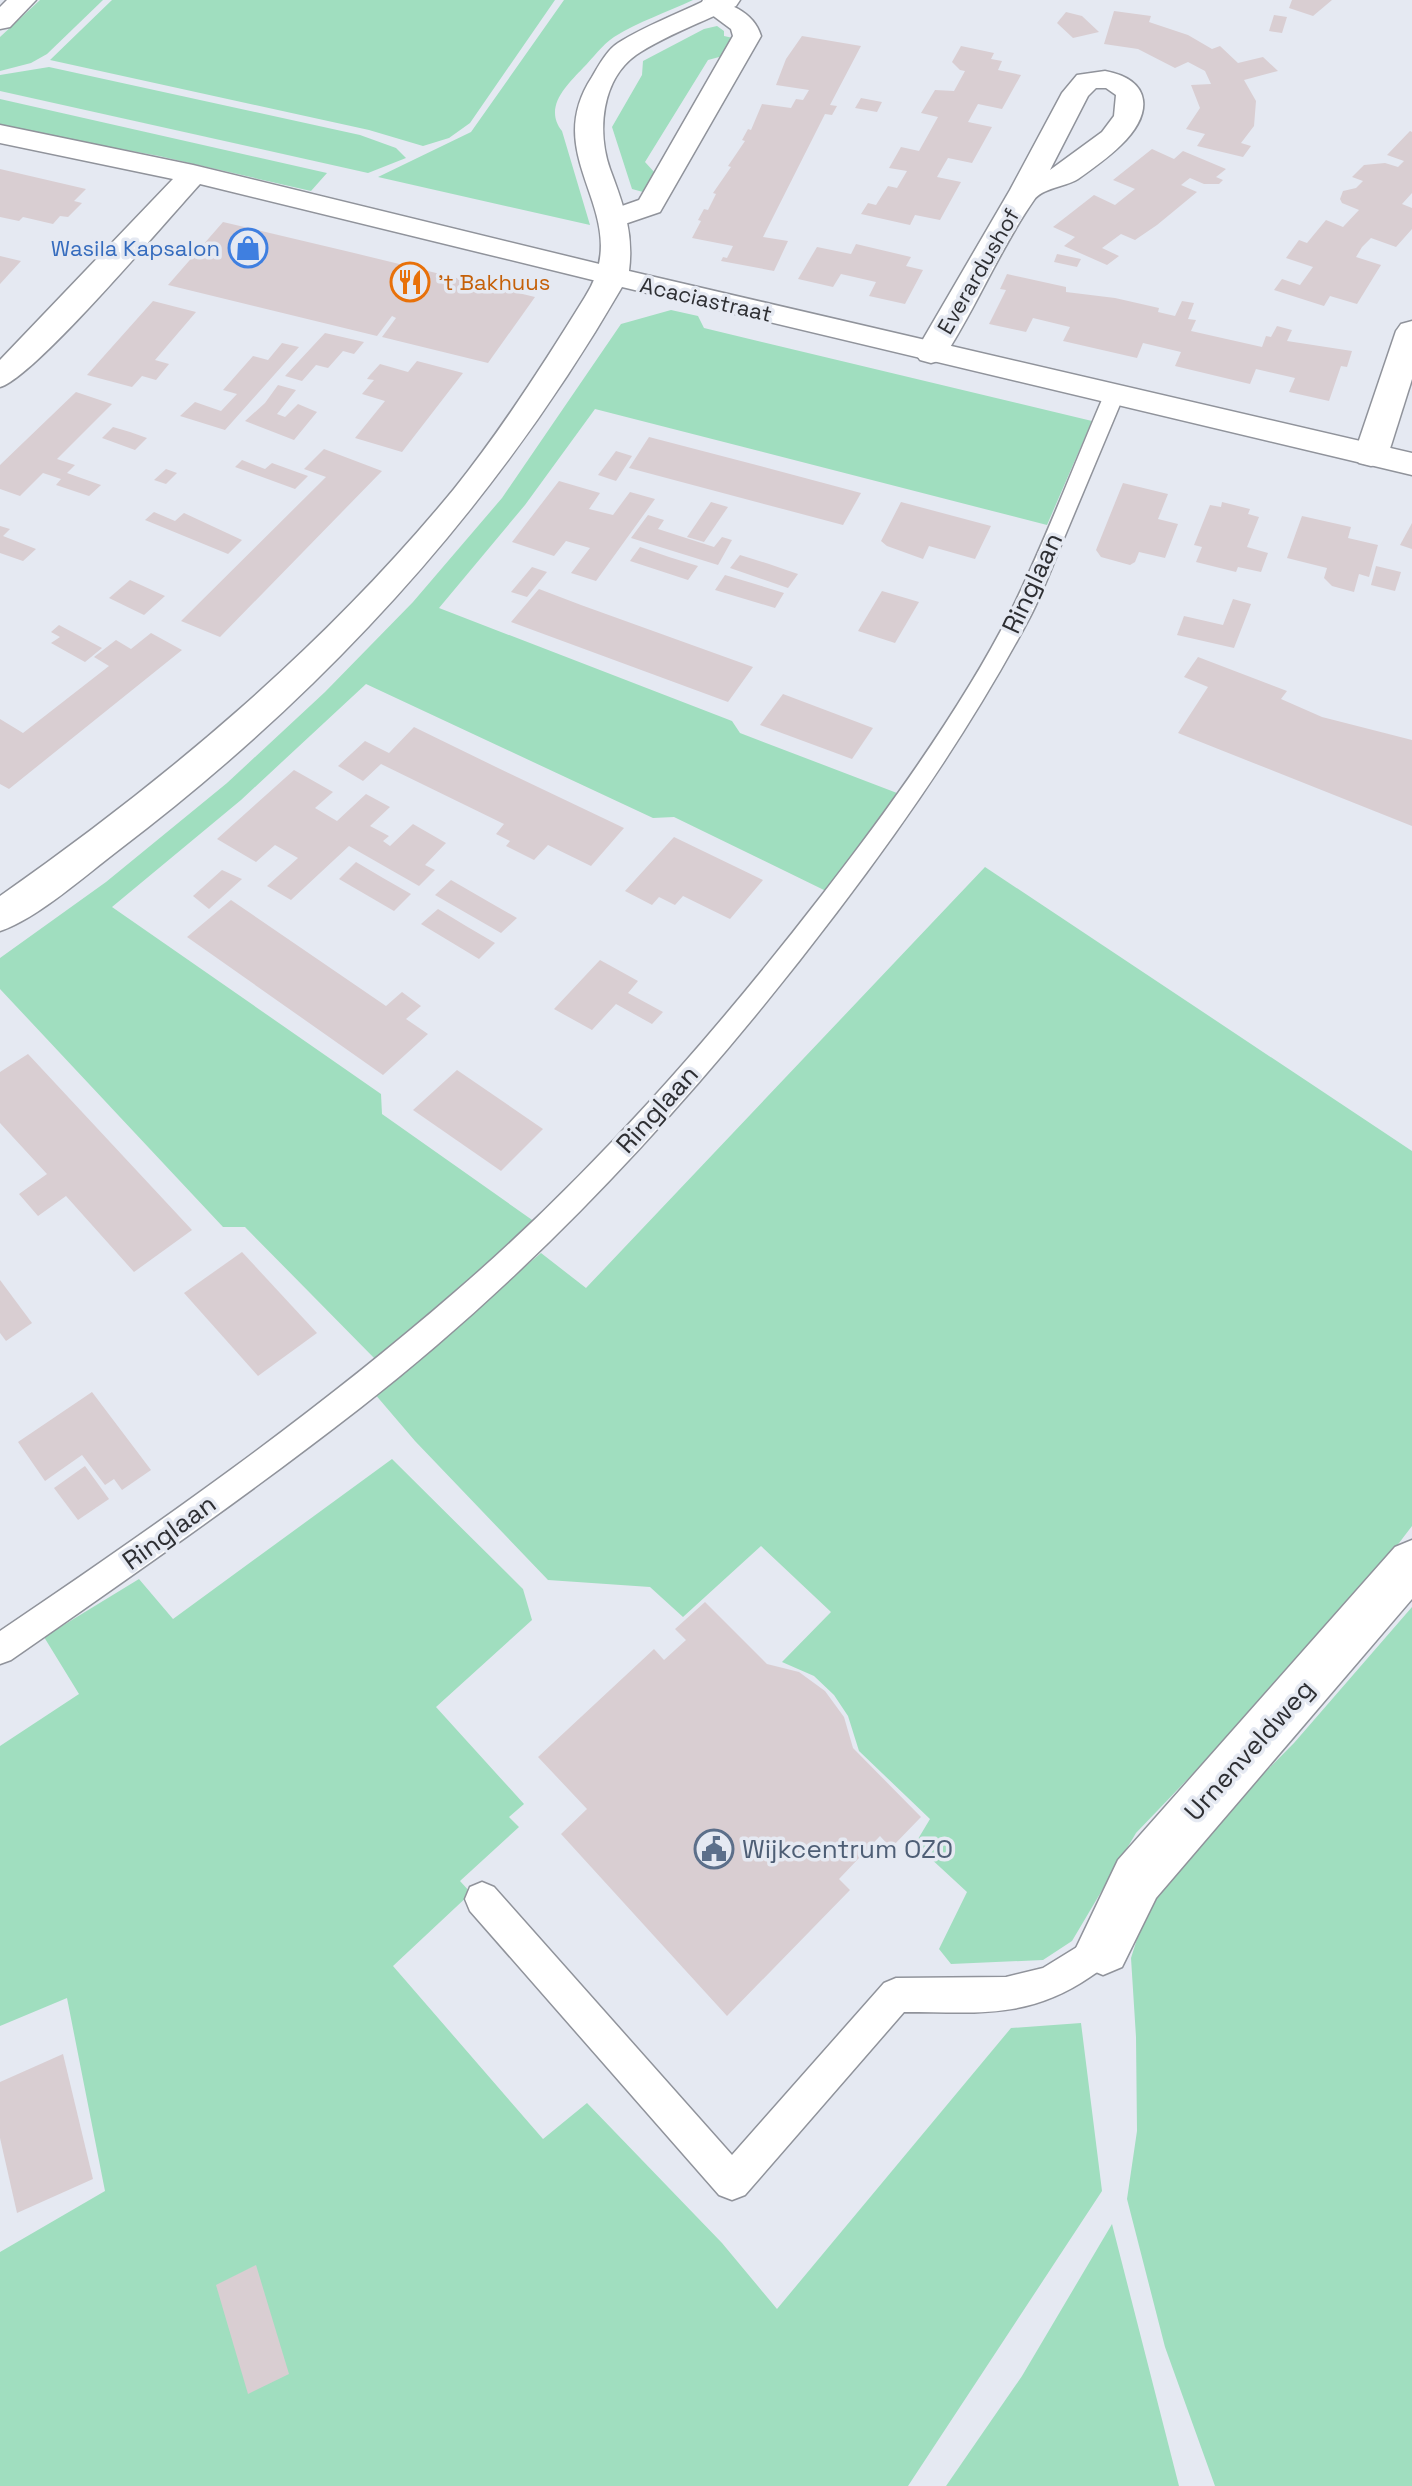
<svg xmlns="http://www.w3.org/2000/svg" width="1412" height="2486" viewBox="0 0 1412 2486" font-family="'Space Grotesk',sans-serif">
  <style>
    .green { fill: #a0debf }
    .building { fill: #d9ced2 }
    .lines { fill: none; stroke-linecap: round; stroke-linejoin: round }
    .lane-casing { stroke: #90939b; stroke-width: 3 }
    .street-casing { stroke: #90939b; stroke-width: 3 }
    .secondary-casing { stroke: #90939b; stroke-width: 3 }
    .lane { fill: #fff; fill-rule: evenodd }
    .street { fill: #fff; fill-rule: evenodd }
    .secondary { fill: #fff; fill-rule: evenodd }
    .labels { text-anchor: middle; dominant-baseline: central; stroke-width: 7; stroke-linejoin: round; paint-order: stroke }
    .far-shop-label { font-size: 22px; fill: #366cbe; stroke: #e5e9f2; text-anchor: end }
    .far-street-label { font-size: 22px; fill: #2e2f33; stroke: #e5e9f2 }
    .far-food-label { font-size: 22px; fill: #c56008; stroke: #e5e9f2; text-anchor: start }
    .street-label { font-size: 26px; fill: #2e2f33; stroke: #e5e9f2 }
    .service-label { font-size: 26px; fill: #4e5e75; stroke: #e5e9f2; text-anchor: start }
  </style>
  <rect width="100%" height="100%" fill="#e5e9f2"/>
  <g class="green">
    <path d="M40,0H103L47,54L31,63L0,71V37Z"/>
    <path d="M112,0H555L470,123L449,138L423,146L369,130L50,60Z"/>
    <path d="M564,0H693C667,12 638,22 614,37C602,45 593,58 583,68C567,85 543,107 562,131L590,225L378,177L471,132Z"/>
    <path d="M717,26L724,31V36L733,38L723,56L708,60L645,162L655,173L643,192L632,189L612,127L642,75L643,61L704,29Z"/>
    <path d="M49,67L360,135L396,148L406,158L368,173L0,91V75Z"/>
    <path d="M0,99L327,173L311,191L159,156L0,127Z"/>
    <path d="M671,310L698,316L704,328L1092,421L1047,525L595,409L525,505L439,608L732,721L740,733L897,793L826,891L674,817L653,818L366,684L241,800L112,907L381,1094L382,1114L535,1222L376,1360L245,1227H223L0,989V958L106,882L227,783L325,692L413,602L502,498L621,324Z"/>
    <path d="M985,867L1412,1151V1526L1367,1585L1297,1665L1136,1833L1072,1941L1043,1960L951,1964L939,1949L967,1892L915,1844L930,1819L859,1751L848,1716L834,1695L814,1676L782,1662L831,1612L761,1546L683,1617L650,1587L548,1580L415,1441L374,1393L541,1253L586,1288Z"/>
    <path d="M392,1459L523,1589L532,1620L436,1707L524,1804L509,1817L519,1827L460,1881L471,1893L393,1966L543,2139L587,2103L722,2243L777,2309L1011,2028L1081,2023L1102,2191L908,2486H0V2252L105,2191L67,1998L0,2026V1746L79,1694L44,1637L139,1579L173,1619Z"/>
    <path d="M1412,1607V2486H1215L1165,2347L1127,2199L1137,2131L1136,2037L1131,1958L1150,1898L1190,1848L1294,1743Z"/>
    <path d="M1112,2224L1179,2486H946L1022,2376Z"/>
  </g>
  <g class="building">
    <path d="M1292,0H1332L1313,16L1289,8Z"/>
    <path d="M1114,11L1151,16L1149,22L1188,35L1212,49L1220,46L1238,63L1263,57L1278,71L1244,80L1256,101L1254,126L1241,143L1251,146L1243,157L1197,146L1205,134L1186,129L1200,108L1191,85L1211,84L1205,71L1188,62L1175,68L1138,49L1104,44Z"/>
    <path d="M1066,12L1082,16L1099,32L1073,38L1057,23Z"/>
    <path d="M1274,15L1287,17L1282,33L1269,31Z"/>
    <path d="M802,36L861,46L830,105L837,106L832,115L825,114L763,237L788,241L774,271L721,261L723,257L727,258L733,246L692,238L701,221L698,220L704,209L708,210L716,194L713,193L731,167L728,166L745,141L742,140L748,129L751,130L762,104L791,108L796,99L803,100L809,90L776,85L786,59Z"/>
    <path d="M961,46L994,53L991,59L1002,61L998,70L1021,75L1002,109L978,104L968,122L992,127L972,163L948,158L937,177L961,182L940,220L915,215L910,225L861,214L868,203L876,205L888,186L897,188L907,171L889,168L901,147L919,151L938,117L921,113L935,90L954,91L965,71L960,70L952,62Z"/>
    <path d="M861,98L882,102L877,112L855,108Z"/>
    <path d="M1410,131L1412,132V193L1402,204L1412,208V229L1396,247L1371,238L1362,247L1356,257L1381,265L1357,304L1330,296L1324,306L1274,290L1282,279L1300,285L1313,267L1286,258L1299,240L1307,243L1326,220L1343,227L1359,210L1342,203L1340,199L1343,191L1356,188L1363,181L1352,177L1364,165L1385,163L1398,167L1404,161L1387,155Z"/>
    <path d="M1152,149L1174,159L1183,151L1226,169L1216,177L1223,180L1219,184H1204L1190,178L1181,185L1197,192L1157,225L1135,240L1121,234L1102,248L1119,256L1107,265L1064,246L1075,237L1053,227L1094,195L1115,205L1135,189L1113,180Z"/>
    <path d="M0,169L86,189L74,201L82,203L68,217L60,216L53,224L23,217L19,221L0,217Z"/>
    <path d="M223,222L350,252L535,297L488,363L382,337L396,318L392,316L377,336L168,285Z"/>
    <path d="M856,244L911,257L906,266L923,270L905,304L869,296L876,282L841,274L833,287L798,279L817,247L851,254Z"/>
    <path d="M1057,254L1081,259L1077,267L1054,262Z"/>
    <path d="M0,256L21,261L0,284Z"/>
    <path d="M1007,274L1066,287V292L1115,298L1159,308L1158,312L1175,316L1182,301L1194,303L1188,319L1196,320L1191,331L1262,347L1266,336L1271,337L1277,326L1292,330L1287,341L1352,351L1347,367L1341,366L1329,401L1289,392L1295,378L1256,369L1250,384L1175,366L1181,352L1143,343L1137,358L1063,341L1070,327L1033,318L1026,332L989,324L1006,290L1000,289Z"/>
    <path d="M153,301L196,312L155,360L169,364L156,380L142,376L132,387L87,375Z"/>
    <path d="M325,333L364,342L354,354L343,351L328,368L316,365L302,381L285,376Z"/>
    <path d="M282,343L299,347L225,430L180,416L195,402L221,411L237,394L223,390L253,356L268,360Z"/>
    <path d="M417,361L463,373L402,452L355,438L385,401L362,394L374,380L367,379L370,375L380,364L408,372Z"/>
    <path d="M278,385L296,390L277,414L285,417L298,404L317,412L294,440L245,421L265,403Z"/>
    <path d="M76,392L112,404L57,459L75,465L67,473L101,485L89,496L56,485L61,479L43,473L20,496L0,489V465Z"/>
    <path d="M113,427L130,432L147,438L135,450L102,438Z"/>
    <path d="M649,437L775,470L861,493L843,525L629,468Z"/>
    <path d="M324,449L382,471L220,637L181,621L326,477L304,469Z"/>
    <path d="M616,451L632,456L616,481L598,475Z"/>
    <path d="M242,460L265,469L272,463L308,476L295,489L235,467Z"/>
    <path d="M166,469L177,473L166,484L154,480Z"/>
    <path d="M559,481L600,493L589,509L613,515L630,492L655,499L596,581L571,573L590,548L566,541L554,556L512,542Z"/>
    <path d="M1123,483L1168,494L1158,519L1178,524L1165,558L1139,552L1135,562L1130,565L1101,557L1096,550Z"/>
    <path d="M711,502L728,507L704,542L687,537Z"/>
    <path d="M901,502L991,526L975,559L929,546L923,559L887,546L881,541Z"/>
    <path d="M1222,502L1250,509L1248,514L1259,517L1247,547L1268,553L1261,572L1238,567L1236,572L1196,562L1202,547L1194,545L1210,505L1221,507Z"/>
    <path d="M154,512L175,521L184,513L242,540L228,554L145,520Z"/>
    <path d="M648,515L664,520L658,529L714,547L722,537L732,540L718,565L631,538Z"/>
    <path d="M1302,516L1351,527L1348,538L1378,545L1369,577L1359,574L1354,592L1332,586L1324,578L1327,568L1287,558Z"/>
    <path d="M1412,523V549L1400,545Z"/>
    <path d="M0,526L10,529L3,536L36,549L23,561L0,553Z"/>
    <path d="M640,547L669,557L698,566L688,580L630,561Z"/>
    <path d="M740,555L769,564L798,574L788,588L730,568Z"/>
    <path d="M1376,566L1401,572L1395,591L1371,585Z"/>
    <path d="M532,567L547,572L527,597L511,592Z"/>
    <path d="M725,575L755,584L784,593L775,608L715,590Z"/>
    <path d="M130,580L165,596L144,615L109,598Z"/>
    <path d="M539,589L581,605L753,667L728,702L511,622Z"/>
    <path d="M882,591L919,602L895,643L858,631Z"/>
    <path d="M1233,599L1251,604L1234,648L1177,635L1184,616L1223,625Z"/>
    <path d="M59,625L102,648L85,662L51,643L60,637L51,632Z"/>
    <path d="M151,633L182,650L9,789L0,784V719L23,733L109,666L94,657L116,640L131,649Z"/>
    <path d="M1198,657L1287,691L1281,699L1322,717L1412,740V826L1178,733L1208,687L1184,677Z"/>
    <path d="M783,694L873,728L852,759L760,725Z"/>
    <path d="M414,727L496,767L624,828L591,866L548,845L534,860L506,846L510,841L496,834L504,824L381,764L363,781L338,766L365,741L389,753Z"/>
    <path d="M294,770L333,792L315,808L337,821L366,794L390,807L370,826L389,836L383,841L390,846L413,824L446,843L425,865L435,870L419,886L349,846L291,900L267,886L298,858L275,845L256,862L217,839Z"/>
    <path d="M674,837L763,880L730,919L683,896L675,905L659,897L652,905L625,891Z"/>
    <path d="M356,862L383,878L411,894L394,911L339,879Z"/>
    <path d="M222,870L242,879L209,909L193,896Z"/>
    <path d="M451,880L489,902L517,918L501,933L435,895Z"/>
    <path d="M231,900L386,1006L402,992L421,1006L406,1019L428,1034L383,1075L187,937Z"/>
    <path d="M438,909L466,926L495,943L479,959L421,924Z"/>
    <path d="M600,960L638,981L628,993L663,1012L652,1024L616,1004L592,1030L554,1009Z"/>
    <path d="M28,1054L192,1230L134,1272L66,1196L38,1216L19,1194L47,1174L0,1123V1072Z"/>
    <path d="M457,1070L543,1129L501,1171L413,1110Z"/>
    <path d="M242,1252L317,1333L258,1376L184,1293Z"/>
    <path d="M0,1280L32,1323L6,1341L0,1333Z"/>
    <path d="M92,1392L151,1470L122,1490L114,1479L105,1485L82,1455L45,1481L18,1442Z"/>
    <path d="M85,1466L109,1499L78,1520L54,1488Z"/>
    <path d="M705,1602L767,1664L799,1672L825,1691L844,1717L853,1748L921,1817L891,1848L880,1836L839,1879L850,1890L727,2016L561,1834L587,1809L538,1757L654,1649L664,1660L686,1640L675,1629Z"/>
    <path d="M63,2054L93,2179L17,2213L0,2138V2082Z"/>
    <path d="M256,2265L289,2374L248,2394L216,2285Z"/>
  </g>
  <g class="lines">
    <defs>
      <g id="lane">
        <path d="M1114,389L1124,395C1104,443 1084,490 1064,538C1053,564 1043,592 1030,617C975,721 908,819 837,912C699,1094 541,1267 360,1408C247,1496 129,1578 11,1660L0,1664V1631C157,1525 312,1416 455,1292C592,1174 712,1037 822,895C888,810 962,708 1010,613C1045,542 1073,467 1104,395Z"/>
        <path d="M482,1882L494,1887L732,2155L884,1983L896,1978L1006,1977L1043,1968L1103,1931L1115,1936L1120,1948C1114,1963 1103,1968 1090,1977C1027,2020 976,2012 904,2012L745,2195L732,2200L719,2195L470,1911L465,1899L470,1887Z"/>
      </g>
      <g id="street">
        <path d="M7,0H36L10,27L0,29V7Z"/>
        <path d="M703,0C727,0 754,12 761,36L660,212L613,228L602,225L598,219L602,213L639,200L733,36L731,29L700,6Z"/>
        <path d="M1105,71C1153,80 1153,114 1121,145C1109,157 1092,169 1078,179C1065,187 1042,188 1034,200C999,250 976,309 942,360L931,363L920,360L915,353L1010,190L1062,93L1077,75ZM1096,88H1106L1116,95L1114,116L1102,132L1050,170L1088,96Z"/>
        <path d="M0,125L193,165L624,270L628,276L624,282L613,285L200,184C167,220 34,378 0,387V360L173,179L0,143Z"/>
        <path d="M1412,321V379L1388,455L1383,463L1371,466L1359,463L1354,455L1396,331L1401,324Z"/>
        <path d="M1412,1540V1599L1156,1898L1122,1967L1103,1975L1084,1967L1076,1948L1118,1860L1395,1547Z"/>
      </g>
      <path id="secondary" d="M706,0H740L736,6C705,21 664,36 636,55C601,80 597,132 610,169C623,204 634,232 629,271L1412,453V475L622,287C493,510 324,694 120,849C87,874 37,919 0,931V896C167,779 324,647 454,489C502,429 545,362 585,297C638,214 537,161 592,77C599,65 607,50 618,43C645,26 677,14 706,0Z"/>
    </defs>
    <use href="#lane" class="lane-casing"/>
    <use href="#street" class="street-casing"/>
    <use href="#secondary" class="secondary-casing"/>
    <use href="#lane" class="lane"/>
    <use href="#street" class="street"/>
    <use href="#secondary" class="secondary"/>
  </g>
  <defs>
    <symbol id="shop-ring" viewBox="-11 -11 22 22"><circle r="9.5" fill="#e5e9f2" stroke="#3f7fe0" stroke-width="1.5"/><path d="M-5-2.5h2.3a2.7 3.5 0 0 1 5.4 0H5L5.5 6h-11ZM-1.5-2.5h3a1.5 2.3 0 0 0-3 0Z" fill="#3f7fe0"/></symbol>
    <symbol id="restaurant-ring" viewBox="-11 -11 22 22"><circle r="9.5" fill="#e5e9f2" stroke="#e8710a" stroke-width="1.5"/><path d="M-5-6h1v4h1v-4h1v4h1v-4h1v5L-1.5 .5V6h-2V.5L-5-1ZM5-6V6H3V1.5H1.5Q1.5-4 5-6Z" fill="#e8710a"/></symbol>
    <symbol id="civic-ring" viewBox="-11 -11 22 22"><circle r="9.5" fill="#e5e9f2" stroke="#5c6f8a" stroke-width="1.5"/><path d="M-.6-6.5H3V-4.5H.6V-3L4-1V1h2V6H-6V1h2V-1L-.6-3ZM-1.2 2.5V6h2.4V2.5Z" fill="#5c6f8a"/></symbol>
  </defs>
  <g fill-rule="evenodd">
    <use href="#shop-ring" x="226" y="226" width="44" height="44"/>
    <use href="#restaurant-ring" x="388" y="260" width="44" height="44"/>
    <use href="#civic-ring" x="692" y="1827" width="44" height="44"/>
  </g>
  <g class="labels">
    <g class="far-shop-label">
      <text x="220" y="248">Wasila Kapsalon</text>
    </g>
    <g class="far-street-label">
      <text transform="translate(978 271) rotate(-60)">Everardushof</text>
      <text transform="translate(706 299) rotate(13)">Acaciastraat</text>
    </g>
    <g class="far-food-label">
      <text x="438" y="282">'t Bakhuus</text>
    </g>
    <g class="street-label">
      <text transform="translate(1032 583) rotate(-65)">Ringlaan</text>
      <text transform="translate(657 1109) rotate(-48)">Ringlaan</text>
      <text transform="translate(169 1532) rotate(-36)">Ringlaan</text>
      <text transform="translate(1249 1750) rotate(-48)">Urnenveldweg</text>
    </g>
    <g class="service-label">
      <text x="742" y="1849">Wijkcentrum OZO</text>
    </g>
  </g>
</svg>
